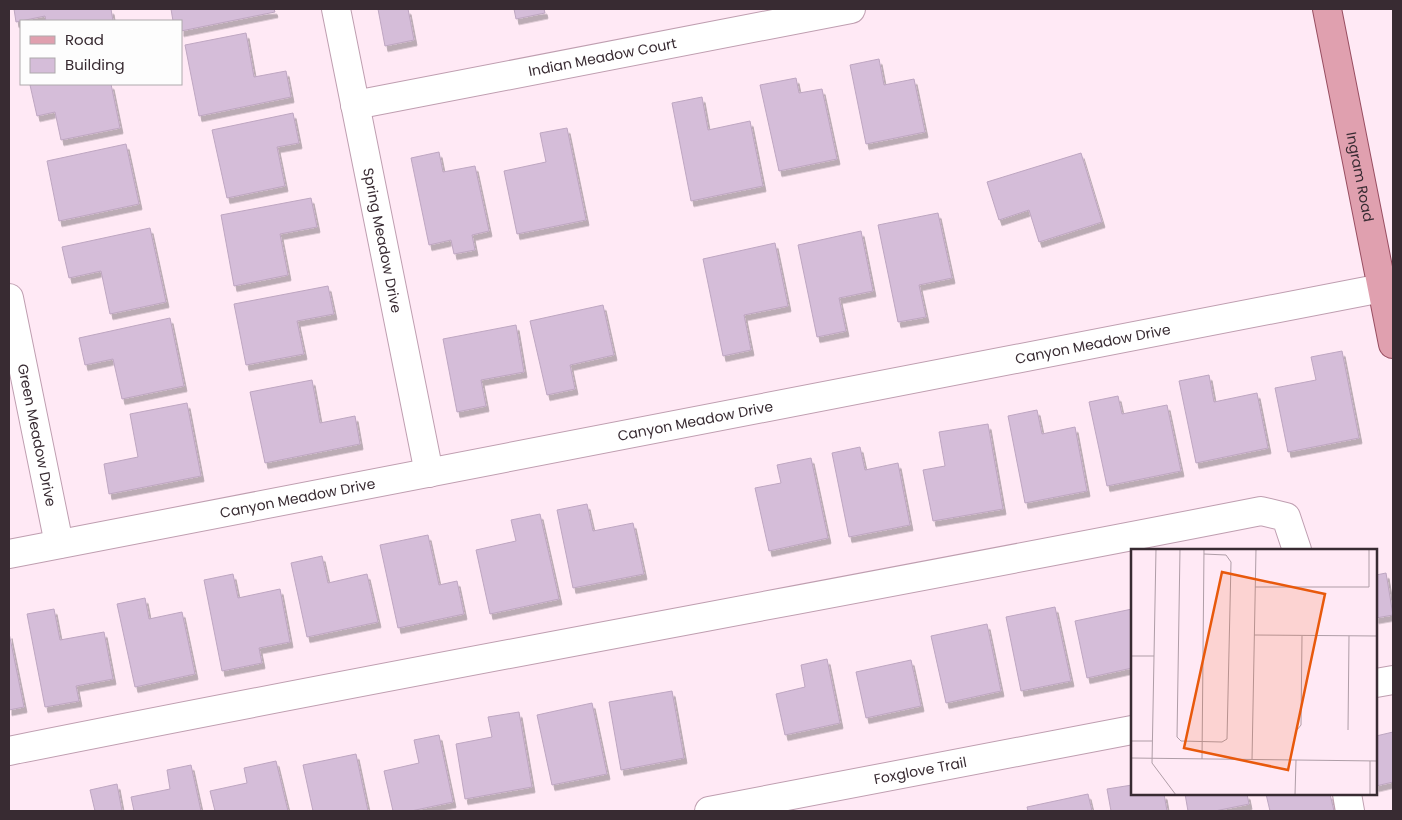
<svg xmlns="http://www.w3.org/2000/svg" width="1402" height="820" viewBox="0 0 1402 820" font-family="Poppins,sans-serif">
  <style>
    .building { fill: #d5bdd9; stroke: #bea6c1; filter: url(#shadow) }
    .lines { fill: none; stroke-linecap: round; stroke-linejoin: round }
    .minor-casing { stroke: #bf9eb0; stroke-width: 30 }
    .major-casing { stroke: #984e61; stroke-width: 30 }
    .minor { stroke: #fff; stroke-width: 28 }
    .major { stroke: #e0a0af; stroke-width: 28 }
    .labels { text-anchor: middle; dominant-baseline: central; stroke-width: 5; stroke-linejoin: round; paint-order: stroke }
    .street-label { font-size: 14px; fill: #382b32; stroke: #fdfdfd }
    .inset-road { fill: none; stroke: #af9da7; stroke-width: 1 }
    .view { fill: #e8590c; fill-opacity: 0.15; stroke: #e8590c; stroke-width: 2.5 }
    .inset-edge { fill: none; stroke: #382b32; stroke-width: 2.5 }
  </style>
  <defs>
    <filter id="shadow"><feDropShadow dx="3" dy="5.5" stdDeviation="0" flood-color="#0004"/></filter>
  </defs>
  <rect width="100%" height="100%" fill="#ffe9f5"/>
  <g class="building">
    <path d="M14,9H111L113,21H46L45,16L16,22Z"/>
    <path d="M171,9H274L275,12L181,31V21H173Z"/>
    <path d="M378,9H408L414,40L385,46Z"/>
    <path d="M514,9H544L545,13L516,19Z"/>
    <path d="M246,33L254,77L286,71L291,97L199,116L185,45Z"/>
    <path d="M879,59L884,85L914,79L925,132L866,144L850,65Z"/>
    <path d="M796,78L799,93L822,89L837,159L779,171L760,85Z"/>
    <path d="M35,84H111L120,128L61,140L55,112L37,116L30,85Z"/>
    <path d="M702,97L708,130L750,121L763,186L691,201L672,103Z"/>
    <path d="M293,113L299,143L277,147L285,186L227,198L212,130Z"/>
    <path d="M567,128L586,220L517,234L504,171L546,162L540,133Z"/>
    <path d="M126,144L139,204L59,221L47,161Z"/>
    <path d="M439,152L443,172L475,166L489,231L472,235L475,250L454,254L451,240L429,245L411,158Z"/>
    <path d="M1081,153L1102,222L1039,242L1029,210L999,220L987,182Z"/>
    <path d="M311,198L317,227L280,234L288,275L234,286L221,215Z"/>
    <path d="M938,213L952,278L919,285L926,317L898,322L878,225Z"/>
    <path d="M150,228L166,302L110,314L101,271L69,278L62,247Z"/>
    <path d="M861,231L873,291L839,298L846,331L817,337L798,245Z"/>
    <path d="M775,243L788,306L744,315L751,350L723,356L703,259Z"/>
    <path d="M328,286L334,314L297,321L304,354L246,365L234,304Z"/>
    <path d="M603,305L614,355L570,365L575,389L547,395L530,321Z"/>
    <path d="M170,318L184,386L122,399L113,359L85,365L79,338Z"/>
    <path d="M516,325L524,372L481,380L486,406L457,412L443,339Z"/>
    <path d="M1342,351L1359,438L1288,452L1275,388L1316,380L1311,357Z"/>
    <path d="M1209,375L1214,402L1257,393L1268,448L1196,463L1179,381Z"/>
    <path d="M312,380L320,423L355,416L360,444L265,463L250,392Z"/>
    <path d="M1118,396L1122,414L1167,405L1181,471L1107,486L1089,402Z"/>
    <path d="M187,403L201,476L109,494L104,464L138,457L130,414Z"/>
    <path d="M1037,410L1042,434L1075,427L1087,491L1025,503L1008,416Z"/>
    <path d="M988,424L1003,509L933,521L923,470L945,466L939,432Z"/>
    <path d="M860,447L865,470L898,463L910,525L849,537L832,453Z"/>
    <path d="M811,458L828,538L769,551L755,488L781,483L777,465Z"/>
    <path d="M587,504L593,531L633,523L644,574L573,588L557,510Z"/>
    <path d="M540,514L559,599L490,614L476,550L516,541L511,520Z"/>
    <path d="M428,535L439,585L457,581L464,614L398,628L380,545Z"/>
    <path d="M322,556L328,583L367,574L378,622L307,637L291,563Z"/>
    <path d="M1386,573L1393,615L1376,618V575Z"/>
    <path d="M233,574L238,598L280,589L290,642L259,648L262,663L222,671L204,580Z"/>
    <path d="M145,598L149,619L182,612L195,674L135,687L117,604Z"/>
    <path d="M1055,607L1071,681L1021,691L1006,617Z"/>
    <path d="M54,609L60,640L104,632L113,679L76,686L79,701L45,707L27,614Z"/>
    <path d="M1132,609V668L1087,678L1075,621Z"/>
    <path d="M987,624L1001,691L946,703L931,636Z"/>
    <path d="M9,633L24,707L9,710Z"/>
    <path d="M827,659L840,723L785,735L776,694L805,687L801,665Z"/>
    <path d="M911,660L921,706L866,718L856,672Z"/>
    <path d="M672,691L684,758L621,770L609,702Z"/>
    <path d="M592,703L607,774L552,785L537,715Z"/>
    <path d="M519,712L532,787L465,799L456,744L492,737L488,717Z"/>
    <path d="M1393,732V782L1376,786V736Z"/>
    <path d="M439,735L453,802L411,811H393L384,771L419,763L414,740Z"/>
    <path d="M356,754L368,811H313L303,765Z"/>
    <path d="M276,761L288,811H215L210,791L247,783L244,768Z"/>
    <path d="M191,765L201,811H134L131,797L170,789L167,770Z"/>
    <path d="M117,784L122,811H95L90,790Z"/>
    <path d="M1132,785V794H1164L1167,811H1111L1107,789Z"/>
    <path d="M1088,794L1092,811H1028L1027,807Z"/>
    <path d="M1185,794H1247L1249,804L1215,811H1188Z"/>
    <path d="M1266,794H1330L1334,811H1270Z"/>
  </g>
  <g class="lines">
    <defs>
      <g id="minor">
        <path id="s1" d="M336,9L429,473"/>
        <path id="s2" d="M355,105L851,9"/>
        <path id="s3" d="M9,298L59,544"/>
        <path id="s4" d="M9,554L1382,288"/>
        <path d="M1376,683L1393,680"/>
        <path d="M9,751C425,667 844,593 1261,511L1286,517L1297,550"/>
        <path d="M1347,794L1350,811"/>
        <path id="s5" d="M709,811L1132,730"/>
      </g>
      <g id="major">
        <path id="s6" d="M1327,9L1393,344"/>
      </g>
    </defs>
    <use href="#minor" class="minor-casing"/>
    <use href="#major" class="major-casing"/>
    <use href="#minor" class="minor"/>
    <use href="#major" class="major"/>
  </g>
  <g class="labels">
    <g class="street-label">
      <text stroke="none"><textPath href="#s2" startOffset="252">Indian Meadow Court</textPath></text>
      <text stroke="none"><textPath href="#s6" startOffset="171">Ingram Road</textPath></text>
      <text stroke="none"><textPath href="#s1" startOffset="236">Spring Meadow Drive</textPath></text>
      <text stroke="none"><textPath href="#s4" startOffset="1104">Canyon Meadow Drive</textPath></text>
      <text stroke="none"><textPath href="#s4" startOffset="699">Canyon Meadow Drive</textPath></text>
      <text stroke="none"><textPath href="#s3" startOffset="140">Green Meadow Drive</textPath></text>
      <text stroke="none"><textPath href="#s4" startOffset="294">Canyon Meadow Drive</textPath></text>
      <text stroke="none"><textPath href="#s5" startOffset="215">Foxglove Trail</textPath></text>
    </g>
  </g>
  <g transform="translate(1131 549)">
    <rect width="246" height="246" fill="#ffe9f5"/>
    <path class="inset-road" d="M25,0L21,214L45,246M49,0L46,188L50,192L91,193L96,190L100,13L95,6L73,5M124,38H238V0M123,86L247,87M0,107H23M166,181L170,176L171,87M217,181L218,87M0,192H21M0,209L247,212M71,210L73,0M121,211L125,0M164,246L165,211M239,246V212"/>
    <path class="view" d="M91,23L194,45L157,221L53,199Z"/>
    <rect width="246" height="246" class="inset-edge"/>
  </g>
  <rect width="1402" height="820" fill="none" stroke="#382b32" stroke-width="20"/>
  <rect x="20" y="20" width="162" height="65" fill="#fdfdfd" stroke="#aea9ac"/>
  <rect x="30" y="36" width="25" height="8" fill="#e0a0af" stroke="#aea9ac"/>
  <text x="65" y="45" font-size="15" fill="#382b32">Road</text>
  <rect x="30" y="58" width="25" height="15" fill="#d5bdd9" stroke="#aea9ac"/>
  <text x="65" y="70" font-size="15" fill="#382b32">Building</text>
</svg>
